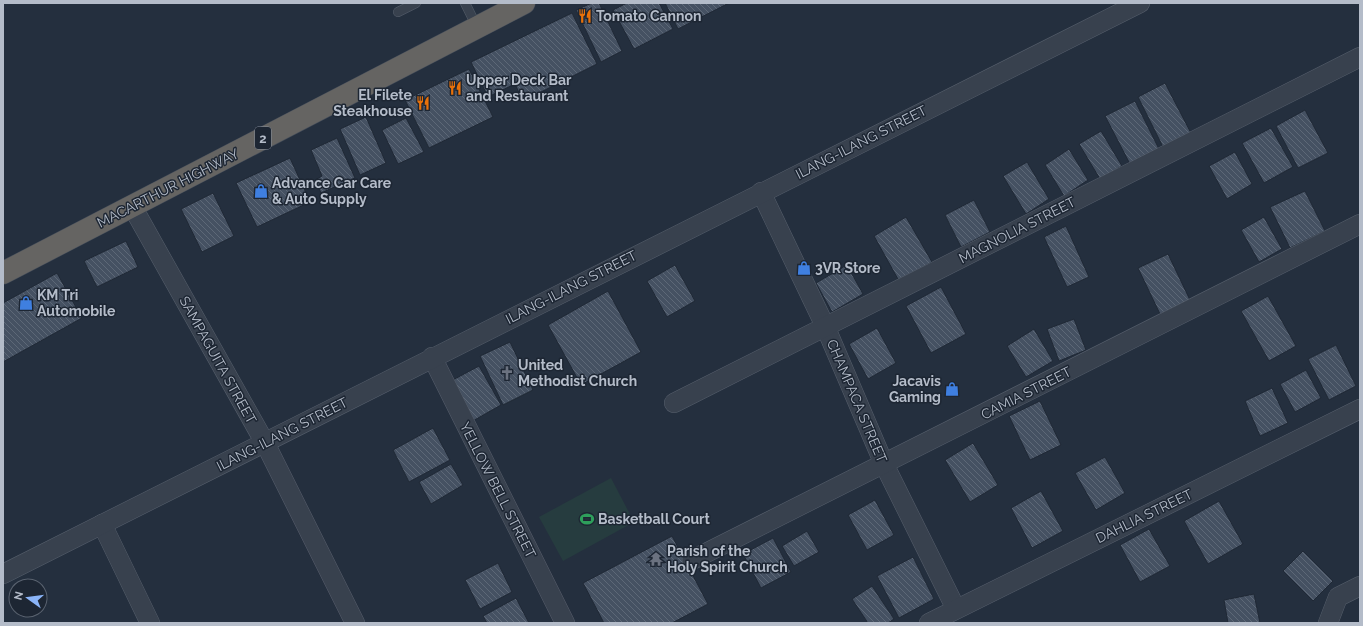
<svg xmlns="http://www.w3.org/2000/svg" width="1363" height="626" viewBox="0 0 1363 626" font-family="Raleway,sans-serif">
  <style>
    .grass { fill: #263c3f }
    .building { fill: url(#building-back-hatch); stroke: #1f2835 }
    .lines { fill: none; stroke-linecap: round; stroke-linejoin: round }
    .service-casing { stroke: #565f6c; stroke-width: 10 }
    .minor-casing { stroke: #565f6c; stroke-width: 20 }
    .trunk-casing { stroke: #434c59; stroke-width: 23 }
    .service { stroke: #38414e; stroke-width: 9 }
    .minor { stroke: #38414e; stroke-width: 19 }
    .trunk { stroke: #656462; stroke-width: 22 }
    .labels { text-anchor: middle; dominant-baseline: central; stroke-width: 3; stroke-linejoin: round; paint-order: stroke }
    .shield { fill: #1d2633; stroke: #878f9c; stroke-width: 1 }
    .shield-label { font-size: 13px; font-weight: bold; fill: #b4bcc9 }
    .poi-label { font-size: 14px; font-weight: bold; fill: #b4bcc9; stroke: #1d2633; text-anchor: start }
    .street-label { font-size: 14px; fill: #b4bcc9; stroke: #1d2633 }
  </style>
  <defs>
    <pattern id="building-back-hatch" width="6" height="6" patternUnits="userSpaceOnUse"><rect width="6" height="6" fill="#455162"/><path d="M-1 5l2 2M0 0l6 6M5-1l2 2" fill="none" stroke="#5d6877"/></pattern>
  </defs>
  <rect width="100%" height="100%" fill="#242f3e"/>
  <path class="grass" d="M611,478L634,522L563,561L539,517Z"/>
  <g class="building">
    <path d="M592,3H599L622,51L601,62L576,10Z"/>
    <path d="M627,3H659L673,29L634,49L613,10Z"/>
    <path d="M665,3H729L678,29Z"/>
    <path d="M572,13L597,64L523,101L515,84L488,97L471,62Z"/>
    <path d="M469,69L493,117L429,148L405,100Z"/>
    <path d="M1165,83L1192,135L1164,149L1138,97Z"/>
    <path d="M1135,101L1160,151L1131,166L1105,116Z"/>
    <path d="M1305,110L1328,153L1298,168L1276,126Z"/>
    <path d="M366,117L386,163L360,175L340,129Z"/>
    <path d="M406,118L424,152L398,164L382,130Z"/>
    <path d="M1271,128L1293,167L1264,183L1242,143Z"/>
    <path d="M1101,131L1122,166L1100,179L1079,144Z"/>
    <path d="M337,138L355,178L321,193L315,180L322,176L311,150Z"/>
    <path d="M1069,149L1088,180L1064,196L1045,165Z"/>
    <path d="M1235,152L1252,184L1227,199L1209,166Z"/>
    <path d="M290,158L310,202L257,227L236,183Z"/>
    <path d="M1027,162L1049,199L1026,214L1003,176Z"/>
    <path d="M1305,191L1325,231L1290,248L1270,207Z"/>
    <path d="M213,193L234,236L202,252L181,209Z"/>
    <path d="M974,200L990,232L961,247L945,215Z"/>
    <path d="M906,217L932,262L899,281L874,236Z"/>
    <path d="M1264,217L1282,249L1259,262L1241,230Z"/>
    <path d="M1066,226L1089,277L1067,287L1044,237Z"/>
    <path d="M126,241L138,267L97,287L84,261Z"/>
    <path d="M1168,254L1190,300L1160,314L1138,268Z"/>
    <path d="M675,265L695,301L667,317L647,281Z"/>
    <path d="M847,265L863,294L832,312L816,283Z"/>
    <path d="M57,273L82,318L3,362V303Z"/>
    <path d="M941,287L966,334L931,353L906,306Z"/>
    <path d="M608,291L641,352L581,385L548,325Z"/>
    <path d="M1268,296L1296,346L1269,361L1241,311Z"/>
    <path d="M1074,319L1086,350L1059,361L1047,329Z"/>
    <path d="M877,328L896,363L868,379L849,344Z"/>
    <path d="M1034,329L1053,361L1026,377L1007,346Z"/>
    <path d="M510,342L533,390L503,405L480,356Z"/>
    <path d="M1336,345L1356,386L1329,400L1308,359Z"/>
    <path d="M479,366L501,405L471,422L449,382Z"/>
    <path d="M1306,370L1321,398L1295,412L1280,384Z"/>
    <path d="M1272,388L1288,423L1260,436L1245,401Z"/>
    <path d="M1040,401L1061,445L1030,460L1009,416Z"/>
    <path d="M433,428L450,460L409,482L393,450Z"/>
    <path d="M973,443L998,485L970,502L945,460Z"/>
    <path d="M1105,457L1125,493L1096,510L1075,473Z"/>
    <path d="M451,464L463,485L431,504L419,482Z"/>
    <path d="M1041,491L1063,531L1032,548L1011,508Z"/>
    <path d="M875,500L894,535L867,550L848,515Z"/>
    <path d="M1219,501L1243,544L1208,564L1184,521Z"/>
    <path d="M1149,529L1170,566L1140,582L1120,545Z"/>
    <path d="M807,531L819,552L794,566L782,546Z"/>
    <path d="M672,536L708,604L672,623H604L583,583Z"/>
    <path d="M773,538L791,572L761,588L743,554Z"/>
    <path d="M1303,551L1333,581L1313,601L1283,571Z"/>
    <path d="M913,557L934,599L899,618L877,576Z"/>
    <path d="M498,563L512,592L480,609L465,580Z"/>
    <path d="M872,586L894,619L888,623H868L852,599Z"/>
    <path d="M1254,594L1260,623H1228L1224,600Z"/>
    <path d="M516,598L529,623H487L483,616Z"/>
  </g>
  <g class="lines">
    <defs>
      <g id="service">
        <path d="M465,3L477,27"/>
        <path d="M398,12L416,3"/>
      </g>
      <g id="minor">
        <path d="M761,192L825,326L884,464L956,609"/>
        <path d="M132,206L265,443L355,623"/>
        <path d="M432,357L565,623"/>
        <path d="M674,403L1360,57"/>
        <path d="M102,524L150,623"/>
        <path d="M692,560L1360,224"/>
        <path d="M3,574L1140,3"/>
        <path d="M929,623L1360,409"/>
        <path d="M1328,623L1338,597L1360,586"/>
      </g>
      <path id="trunk" d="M3,273L524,3"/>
    </defs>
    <use href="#service" class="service-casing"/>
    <use href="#minor" class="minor-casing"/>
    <use href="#trunk" class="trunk-casing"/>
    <use href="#service" class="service"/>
    <use href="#minor" class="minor"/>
    <use href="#trunk" class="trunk"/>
  </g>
  <defs>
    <symbol id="restaurant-bare" viewBox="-9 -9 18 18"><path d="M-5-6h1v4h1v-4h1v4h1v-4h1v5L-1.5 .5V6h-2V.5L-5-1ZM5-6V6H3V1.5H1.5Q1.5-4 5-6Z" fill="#e8710a" stroke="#1d2633" stroke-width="2.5" paint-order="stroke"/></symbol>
    <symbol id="shop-bare" viewBox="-9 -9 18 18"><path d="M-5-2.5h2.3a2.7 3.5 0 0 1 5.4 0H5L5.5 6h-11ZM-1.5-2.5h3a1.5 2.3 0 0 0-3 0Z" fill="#3f7fe0" stroke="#1d2633" stroke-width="2.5" paint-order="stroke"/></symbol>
    <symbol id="church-bare" viewBox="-9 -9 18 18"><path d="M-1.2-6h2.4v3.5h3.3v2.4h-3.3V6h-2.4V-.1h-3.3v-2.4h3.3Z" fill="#6b7280" stroke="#1d2633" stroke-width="2.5" paint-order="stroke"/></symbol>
    <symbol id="stadium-bare" viewBox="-9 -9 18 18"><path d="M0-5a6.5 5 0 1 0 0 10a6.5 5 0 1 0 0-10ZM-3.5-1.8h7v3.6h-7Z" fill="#2e9e5b" stroke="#1d2633" stroke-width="2.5" paint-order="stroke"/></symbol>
    <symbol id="temple-bare" viewBox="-9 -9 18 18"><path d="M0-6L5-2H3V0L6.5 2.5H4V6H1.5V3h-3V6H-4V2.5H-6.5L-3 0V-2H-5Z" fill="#6b7280" stroke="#1d2633" stroke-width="2.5" paint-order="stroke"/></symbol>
  </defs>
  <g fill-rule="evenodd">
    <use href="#restaurant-bare" x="575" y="6" width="20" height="20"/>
    <use href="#restaurant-bare" x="445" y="78" width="20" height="20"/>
    <use href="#restaurant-bare" x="413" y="93" width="20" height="20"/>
    <use href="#shop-bare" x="251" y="181" width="20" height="20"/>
    <use href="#shop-bare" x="794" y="258" width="20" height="20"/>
    <use href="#shop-bare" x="16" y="293" width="20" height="20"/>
    <use href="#church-bare" x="497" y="363" width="20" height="20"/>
    <use href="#shop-bare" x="942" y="379" width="20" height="20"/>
    <use href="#stadium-bare" x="577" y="509" width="20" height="20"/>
    <use href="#temple-bare" x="646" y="549" width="20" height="20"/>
  </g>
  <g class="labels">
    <rect class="shield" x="255" y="127" width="16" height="22" rx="3"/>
    <g class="shield-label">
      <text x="263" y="138">2</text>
    </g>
    <g class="poi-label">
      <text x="596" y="16">Tomato Cannon</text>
      <text x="466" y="80">Upper Deck Bar<tspan x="466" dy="16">and Restaurant</tspan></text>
      <text x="412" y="95" text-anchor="end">El Filete<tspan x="412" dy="16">Steakhouse</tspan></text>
      <text x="272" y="183">Advance Car Care<tspan x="272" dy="16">&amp; Auto Supply</tspan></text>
      <text x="815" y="268">3VR Store</text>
      <text x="37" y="295">KM Tri<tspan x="37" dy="16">Automobile</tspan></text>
      <text x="518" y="365">United<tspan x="518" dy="16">Methodist Church</tspan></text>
      <text x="941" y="381" text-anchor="end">Jacavis<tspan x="941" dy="16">Gaming</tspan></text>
      <text x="598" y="519">Basketball Court</text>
      <text x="667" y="551">Parish of the<tspan x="667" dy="16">Holy Spirit Church</tspan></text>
    </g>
    <g class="street-label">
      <text transform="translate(861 142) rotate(-27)">ILANG-ILANG STREET</text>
      <text transform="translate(168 188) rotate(-27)">MACARTHUR HIGHWAY</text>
      <text transform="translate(1017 230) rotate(-27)">MAGNOLIA STREET</text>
      <text transform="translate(571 287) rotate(-27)">ILANG-ILANG STREET</text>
      <text transform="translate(218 360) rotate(61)">SAMPAGUITA STREET</text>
      <text transform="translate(1026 393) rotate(-27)">CAMIA STREET</text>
      <text transform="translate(857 401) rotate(67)">CHAMPACA STREET</text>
      <text transform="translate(282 434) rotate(-27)">ILANG-ILANG STREET</text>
      <text transform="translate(498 490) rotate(63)">YELLOW BELL STREET</text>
      <text transform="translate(1144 516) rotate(-26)">DAHLIA STREET</text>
    </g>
  </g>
  <rect width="1363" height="626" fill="none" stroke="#b4bcc9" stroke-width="8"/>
  <g transform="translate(28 598) rotate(284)"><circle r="19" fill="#1d2633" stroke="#59626f"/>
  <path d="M0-3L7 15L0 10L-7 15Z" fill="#8ab4f8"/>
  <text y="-6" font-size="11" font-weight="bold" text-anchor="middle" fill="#b4bcc9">N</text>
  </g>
</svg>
